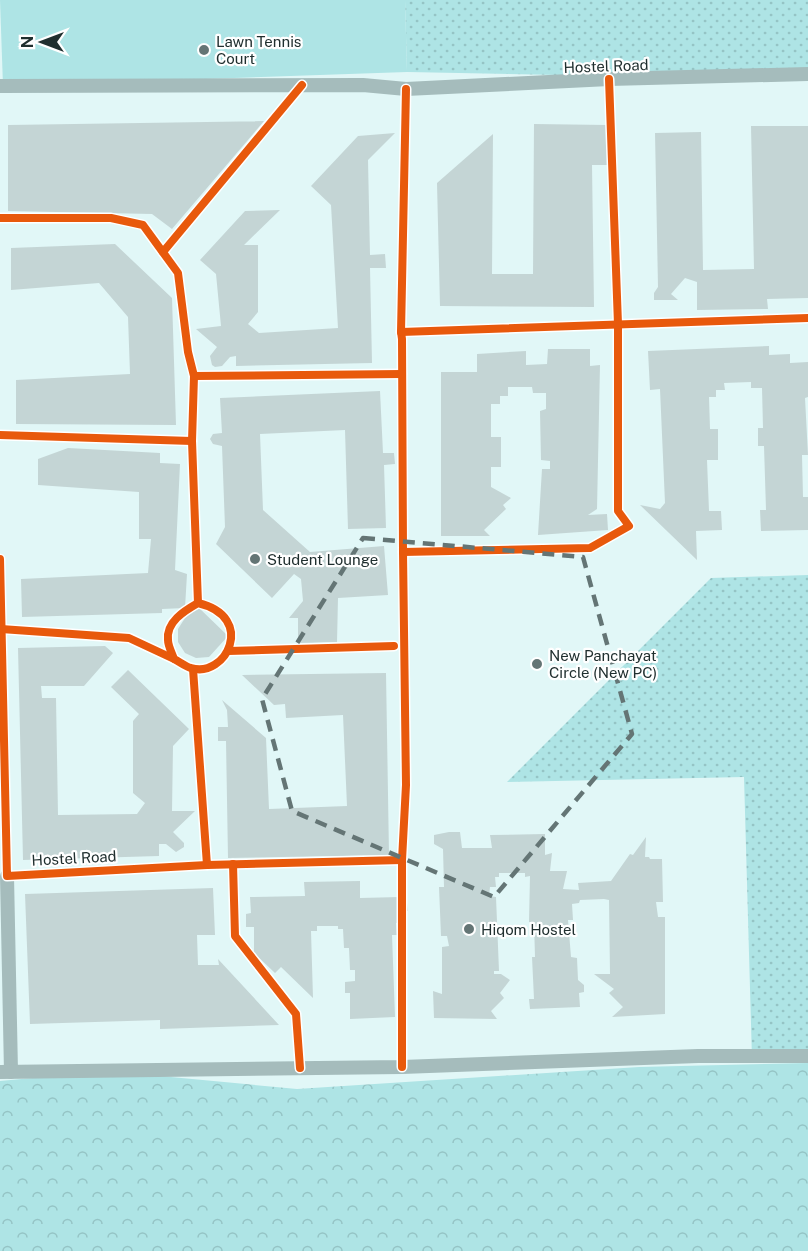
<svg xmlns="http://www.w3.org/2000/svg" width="808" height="1251" viewBox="0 0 808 1251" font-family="'Public Sans',sans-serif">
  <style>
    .grass { fill: url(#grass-dots) }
    .forest { fill: url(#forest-crowns) }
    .pitch { fill: #aee4e5 }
    .building { fill: #c4d5d5 }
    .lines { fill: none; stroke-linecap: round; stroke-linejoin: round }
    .path { stroke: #a5b9b9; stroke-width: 4; stroke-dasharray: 1.5 4.5; stroke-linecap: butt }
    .service { stroke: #a5bcbc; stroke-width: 14 }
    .cycleway-casing { stroke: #fff; stroke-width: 11 }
    .cycleway { stroke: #e8590c; stroke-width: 8 }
    .marked { fill: none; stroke: #647575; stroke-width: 4.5; stroke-dasharray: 12 8; stroke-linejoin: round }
    .poi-dot { fill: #647575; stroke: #fff; stroke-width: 2 }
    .labels { text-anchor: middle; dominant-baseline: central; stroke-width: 4.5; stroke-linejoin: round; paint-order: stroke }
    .poi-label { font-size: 15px; fill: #202f2f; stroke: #fff; text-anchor: start }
    .street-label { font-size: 15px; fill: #202f2f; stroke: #fff }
  </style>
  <defs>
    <pattern id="grass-dots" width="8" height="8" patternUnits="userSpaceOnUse" patternTransform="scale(1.5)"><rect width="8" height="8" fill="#aee4e5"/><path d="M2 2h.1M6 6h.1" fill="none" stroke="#95c4c5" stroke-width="1.8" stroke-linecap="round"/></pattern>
    <pattern id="forest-crowns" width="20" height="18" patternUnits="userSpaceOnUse" patternTransform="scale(1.5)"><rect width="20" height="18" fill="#aee4e5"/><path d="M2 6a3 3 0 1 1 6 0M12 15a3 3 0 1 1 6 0" fill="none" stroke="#95c4c5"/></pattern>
  </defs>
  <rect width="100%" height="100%" fill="#e1f7f7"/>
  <g class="grass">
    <path d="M405,0H808V80L407,72Z"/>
    <path d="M808,575V1059H752L744,777L507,782L711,578Z"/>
  </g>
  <path class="forest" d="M808,1063V1251H0V1081L107,1071L297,1089L639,1067Z"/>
  <path class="pitch" d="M0,0H405L407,72L3,86Z"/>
  <g class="building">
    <path d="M264,121L172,229L152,214L8,211V125Z"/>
    <path d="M534,124L607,125V165H592L594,307L440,306L437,183L493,134L492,274H533Z"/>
    <path d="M751,126H808V298L767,299L768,309L697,310V282L685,278L671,294L678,300H654V293L658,287L655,133L701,132L703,270L754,269Z"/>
    <path d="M395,133L368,160L370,255L385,254L386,268H370L372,363L236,366V356L230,357L222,366L215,367L212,365L210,356L217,347L196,329L221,326L216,274L200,260L245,211L280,210L244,245H258V312L248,324L259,333L338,328L331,205L311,186L358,136Z"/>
    <path d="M115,244L172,298L176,425L16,424V380L130,374L128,317L99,283L11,290V248Z"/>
    <path d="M769,346V355L790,354V363L808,362V397L805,398L808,455H802L803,497H808V530L761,531L760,510H766L764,446H758V428H763L762,388H751V382L724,383L725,390H716V397H709L710,429H718V460H707L709,511H721L722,530L696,531L697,560L640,505L660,509L665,503L660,389L650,390L648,351Z"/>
    <path d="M548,349H590V366L600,365L597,509L588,515L607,514L608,530L538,535L542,469H550V461L541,460L540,411L546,409V393H533L532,387H508V396H500V404H491V437H501V467H491V487L511,498L503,505L506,509L484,530L490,536H441V372H477V354L526,351V365L547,364Z"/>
    <path d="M380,391L383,453H394L395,464L384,465L386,528L348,529L345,430L260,434L263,510L310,552L384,546L388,595L338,598L337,642L298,643V618H289L303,601L301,579L294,574L272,598L216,544L225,527L222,446L213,444L210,439L213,434L222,433L220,398Z"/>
    <path d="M68,448L160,453V463L180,464L175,570L187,574L185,608L162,609V613L22,617L21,579L148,573L151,539H139V492L38,485V459Z"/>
    <path d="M197,606L228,636L209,657L196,658L185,653L178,642V629L185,618Z"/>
    <path d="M105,646L113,653L84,686H41L42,698H56L58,815L137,814L145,803L133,793V721L139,714L111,687L128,670L189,729L173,746L172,811H195L173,832L184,843V847L176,852L166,844H159V856L23,860L18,648Z"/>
    <path d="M386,673L389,855L228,858L226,741H218V727H228L227,710L222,700L266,738L269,809L347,806L343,715L286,718L285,704L274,705L242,675Z"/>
    <path d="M449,832H460L462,848H492L490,835L545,834V855L552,853L550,871H567L563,889L579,890L578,883L611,881L630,854L633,855L646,837L645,857H649L650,859H662L663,902H656L658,917H665V1014L612,1017L623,1007L609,993L614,989L594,974H610L609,900L604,899L580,900L579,903L572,904L573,920H568L571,957L577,958L578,980L584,985V992L579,993L580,1007L530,1009L529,999H534L532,957H535L534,922H529L530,876L525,877V873H499V877H495L496,887H490L489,896L496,897L499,971H494V974H501L510,980L500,993L504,998L491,1011L497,1019L434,1018L433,991L442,994V947L449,946L447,936H441L439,887H444L443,849L434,844V835Z"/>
    <path d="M360,881V898L400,897L407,903L408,911H403V923H396L397,935H392L395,1017L350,1019V993H345V982L355,981V970H350L349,948H344L343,929H338V926H317V931H311L313,998L281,967L275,973L254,953V927H246V914L251,913L250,897L305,896L304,882Z"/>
    <path d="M213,888L215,935H197L198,965H219L218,959L279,1025L160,1029V1020L30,1024L25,894Z"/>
  </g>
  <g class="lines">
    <path class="path" d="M0,623H1"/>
    <g class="service">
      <path d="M0,86L363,85L406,89L609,79L808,74"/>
      <path d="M7,876L11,1072"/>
      <path d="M0,1072L402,1067L698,1056H808"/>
    </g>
    <defs>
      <g id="cycleway">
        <path d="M406,89L401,332L402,339L403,552L590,548L629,526L618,511V324L609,79"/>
        <path d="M0,218H111L143,225L178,273L188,352L194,376L192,441L198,603"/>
        <path d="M163,252L302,85"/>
        <path d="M401,332L808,318"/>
        <path d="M194,376L402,374"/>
        <path d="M0,435L192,441"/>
        <path d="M0,559L7,876L207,865"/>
        <path d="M198,603C257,617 226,679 191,668C186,667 180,662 174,659C172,653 168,646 168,640C166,622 184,611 198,603Z"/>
        <path d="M1,629L129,638L174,659"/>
        <path d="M228,651L394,646"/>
        <path d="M193,669L207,865L402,860L406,785L403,552"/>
        <path d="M402,860V1067"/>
        <path d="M233,864L235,936L296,1014L300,1068"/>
      </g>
    </defs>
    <use href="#cycleway" class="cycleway-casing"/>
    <use href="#cycleway" class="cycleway"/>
  </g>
  <path class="marked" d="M363,538L583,557L632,734L494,897L292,811L262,699Z"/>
  <g class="poi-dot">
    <circle cx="204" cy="50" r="6"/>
    <circle cx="255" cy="559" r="6"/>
    <circle cx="537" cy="664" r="6"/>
    <circle cx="469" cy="929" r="6"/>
  </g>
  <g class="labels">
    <g class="poi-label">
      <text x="216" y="41">Lawn Tennis<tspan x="216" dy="17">Court</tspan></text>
      <text x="267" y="559">Student Lounge</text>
      <text x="549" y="655">New Panchayat<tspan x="549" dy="17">Circle (New PC)</tspan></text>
      <text x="481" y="929">Hiqom Hostel</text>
    </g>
    <g class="street-label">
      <text transform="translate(606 66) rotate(-2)">Hostel Road</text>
      <text transform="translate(74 858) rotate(-3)">Hostel Road</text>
    </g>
  </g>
  <g transform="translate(42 42) rotate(270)" stroke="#ffffff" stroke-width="4.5" paint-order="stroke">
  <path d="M0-4.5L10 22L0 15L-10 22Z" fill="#202f2f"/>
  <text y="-9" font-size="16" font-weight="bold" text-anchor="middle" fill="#202f2f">N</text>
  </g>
</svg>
